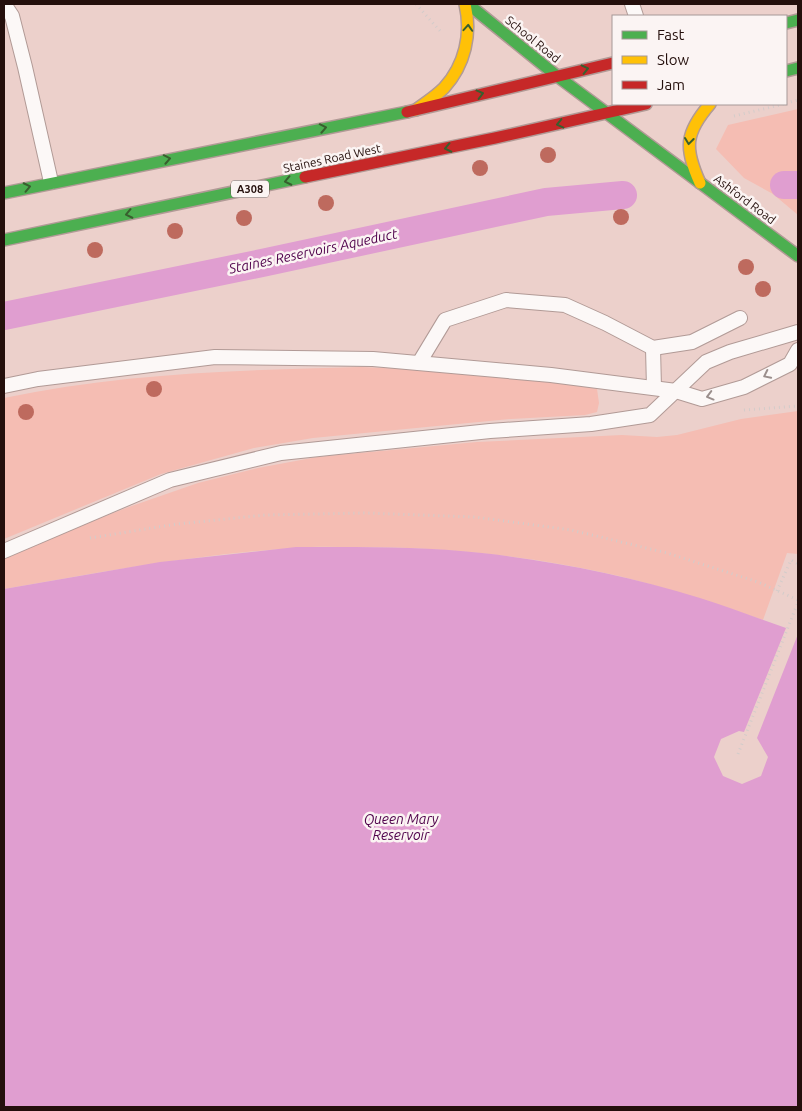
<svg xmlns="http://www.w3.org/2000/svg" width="802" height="1111" viewBox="0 0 802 1111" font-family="Ubuntu,sans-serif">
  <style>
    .green { fill: #f5bdb3 }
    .water { fill: #e09ed0 }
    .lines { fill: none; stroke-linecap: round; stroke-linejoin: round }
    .canal { stroke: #e09ed0; stroke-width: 28 }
    .lane-casing { stroke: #b19a96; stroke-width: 16 }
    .fast-casing { stroke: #b19a96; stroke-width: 14 }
    .slow-casing { stroke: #b19a96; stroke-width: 14 }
    .jam-casing { stroke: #b19a96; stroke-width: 14 }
    .path { stroke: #d3ccca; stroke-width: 3; stroke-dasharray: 1 4; stroke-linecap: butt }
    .lane { stroke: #fcf8f7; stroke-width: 14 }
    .fast { stroke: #4caf50; stroke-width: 11 }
    .slow { stroke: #ffc107; stroke-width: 11 }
    .jam { stroke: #c62828; stroke-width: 11 }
    .tree { fill: #be6a5e }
    .oneway { stroke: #385f2e }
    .oneway2 { stroke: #9b8f8d }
    .labels { text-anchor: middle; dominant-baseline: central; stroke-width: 5; stroke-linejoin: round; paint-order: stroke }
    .shield { fill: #fbf4f3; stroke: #645451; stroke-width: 1 }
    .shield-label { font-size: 11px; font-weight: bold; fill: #240f0c }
    .street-label { font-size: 12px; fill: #240f0c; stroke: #fbf4f3 }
    .water-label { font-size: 14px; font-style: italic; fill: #50034c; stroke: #fbf4f3 }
  </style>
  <rect width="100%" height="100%" fill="#ecd0cb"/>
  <g class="green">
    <path d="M798,109V176H787L782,194L798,195V215L773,194L744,178L716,149L728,125Z"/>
    <path d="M361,367L448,371L576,385L597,389L599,403L597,412L585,415L511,419L437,426L313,438L254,448L161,474L4,539V398C121,373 241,370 361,367Z"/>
    <path d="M798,411V554L787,553L763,620C716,604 668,588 619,576C533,556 445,547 357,547C337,547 316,546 295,548C197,554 101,572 4,589V559L50,538L126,508L198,483L258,468L317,457L477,442L622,435L657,437L677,435L741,419Z"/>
  </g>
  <path class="water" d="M296,547C358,547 420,546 482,553C555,561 629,576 700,598C729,607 757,618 786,628L744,732L739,731L721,739L714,757L723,776L742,784L761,776L768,757L757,738L798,634V1107H4V589L160,562Z"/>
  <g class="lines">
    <g class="canal">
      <path d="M784,185H798"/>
      <path d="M4,316L262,263L546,202L623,195"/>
    </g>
    <defs>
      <g id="lane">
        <path d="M4,4L12,16L25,67L51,182"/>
        <path d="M632,4L636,16"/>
        <path d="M653,348L654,388"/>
        <path d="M419,363L445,320L506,300L565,305L605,323L653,348L692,342L740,318"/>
        <path d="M4,386L38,379L215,357L373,359L551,375L676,391L702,399L744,387L790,364L798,350"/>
        <path d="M4,551L170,480L281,453L490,431L591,424L650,415L706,362L730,352L798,332"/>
      </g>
      <g id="fast">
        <path d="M468,4L557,76L798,256"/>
        <path d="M786,23L798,20"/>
        <path d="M786,71L798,68"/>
        <path d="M4,193L407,112"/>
        <path d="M4,240L305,177"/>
      </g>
      <g id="slow">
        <path d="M416,110C425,103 435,97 444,88C465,65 472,34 465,4"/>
        <path d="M700,183C684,148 685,133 710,104"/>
      </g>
      <g id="jam">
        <path d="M407,112L613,63"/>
        <path d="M305,177L495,138L646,104"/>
      </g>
    </defs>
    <use href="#lane" class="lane-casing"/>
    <use href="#fast" class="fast-casing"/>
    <use href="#slow" class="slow-casing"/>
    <use href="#jam" class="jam-casing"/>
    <g class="path">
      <path d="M416,4L441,32"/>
      <path d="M786,103L798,100"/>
      <path d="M734,116L784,104"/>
      <path d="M744,410L798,406"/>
      <path d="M90,538L177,524L265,515L365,513L475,517L571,530L667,553L758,582L798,600"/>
      <path d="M777,591L791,560L798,564"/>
      <path d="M738,754L798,602"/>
    </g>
    <use href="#lane" class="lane"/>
    <use href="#fast" class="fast"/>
    <use href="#slow" class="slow"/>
    <use href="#jam" class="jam"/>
  </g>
  <g class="tree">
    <circle cx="548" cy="155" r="8"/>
    <circle cx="480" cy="168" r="8"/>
    <circle cx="326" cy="203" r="8"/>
    <circle cx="621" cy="217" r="8"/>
    <circle cx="244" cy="218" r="8"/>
    <circle cx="175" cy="231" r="8"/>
    <circle cx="95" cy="250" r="8"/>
    <circle cx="746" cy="267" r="8"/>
    <circle cx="763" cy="289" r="8"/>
    <circle cx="154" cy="389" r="8"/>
    <circle cx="26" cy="412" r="8"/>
  </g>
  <defs><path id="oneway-chevron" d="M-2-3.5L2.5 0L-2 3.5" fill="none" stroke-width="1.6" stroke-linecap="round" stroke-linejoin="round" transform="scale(1.25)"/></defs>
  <g class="oneway">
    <use href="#oneway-chevron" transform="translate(468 28) rotate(-86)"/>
    <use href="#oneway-chevron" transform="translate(585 69) rotate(-13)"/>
    <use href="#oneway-chevron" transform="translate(480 94) rotate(-14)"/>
    <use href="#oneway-chevron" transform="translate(560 124) rotate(167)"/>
    <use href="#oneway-chevron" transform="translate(323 128) rotate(-11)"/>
    <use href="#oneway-chevron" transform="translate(689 141) rotate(97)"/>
    <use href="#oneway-chevron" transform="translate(448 148) rotate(168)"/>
    <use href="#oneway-chevron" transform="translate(167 159) rotate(-11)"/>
    <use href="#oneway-chevron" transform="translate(288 181) rotate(168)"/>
    <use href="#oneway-chevron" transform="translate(27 187) rotate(-12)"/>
    <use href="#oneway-chevron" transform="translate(129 214) rotate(168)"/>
  </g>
  <g class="oneway2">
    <use href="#oneway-chevron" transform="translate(767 375) rotate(154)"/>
    <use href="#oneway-chevron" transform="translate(710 396) rotate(165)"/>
  </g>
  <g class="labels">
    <rect class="shield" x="231" y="180.5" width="38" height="17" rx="4"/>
    <g class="shield-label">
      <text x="250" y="189">A308</text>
    </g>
    <g class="street-label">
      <text transform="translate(533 39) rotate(39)">School Road</text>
      <text transform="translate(332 158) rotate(-12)">Staines Road West</text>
      <text transform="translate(745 199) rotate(37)">Ashford Road</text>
    </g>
    <g class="water-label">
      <text transform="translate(313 251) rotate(-12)">Staines Reservoirs Aqueduct</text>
      <text x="401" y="819">Queen Mary<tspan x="401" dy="16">Reservoir</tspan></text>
    </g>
  </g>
  <rect width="802" height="1111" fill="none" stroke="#240f0c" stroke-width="10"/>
  <rect x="612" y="15" width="175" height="90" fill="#fbf4f3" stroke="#a59897"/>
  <rect x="622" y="31" width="25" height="8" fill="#4caf50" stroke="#a59897"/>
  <text x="657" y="40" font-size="15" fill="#240f0c">Fast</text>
  <rect x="622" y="56" width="25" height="8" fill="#ffc107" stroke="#a59897"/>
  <text x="657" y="65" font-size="15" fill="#240f0c">Slow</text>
  <rect x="622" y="81" width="25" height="8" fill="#c62828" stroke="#a59897"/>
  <text x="657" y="90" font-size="15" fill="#240f0c">Jam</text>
</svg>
